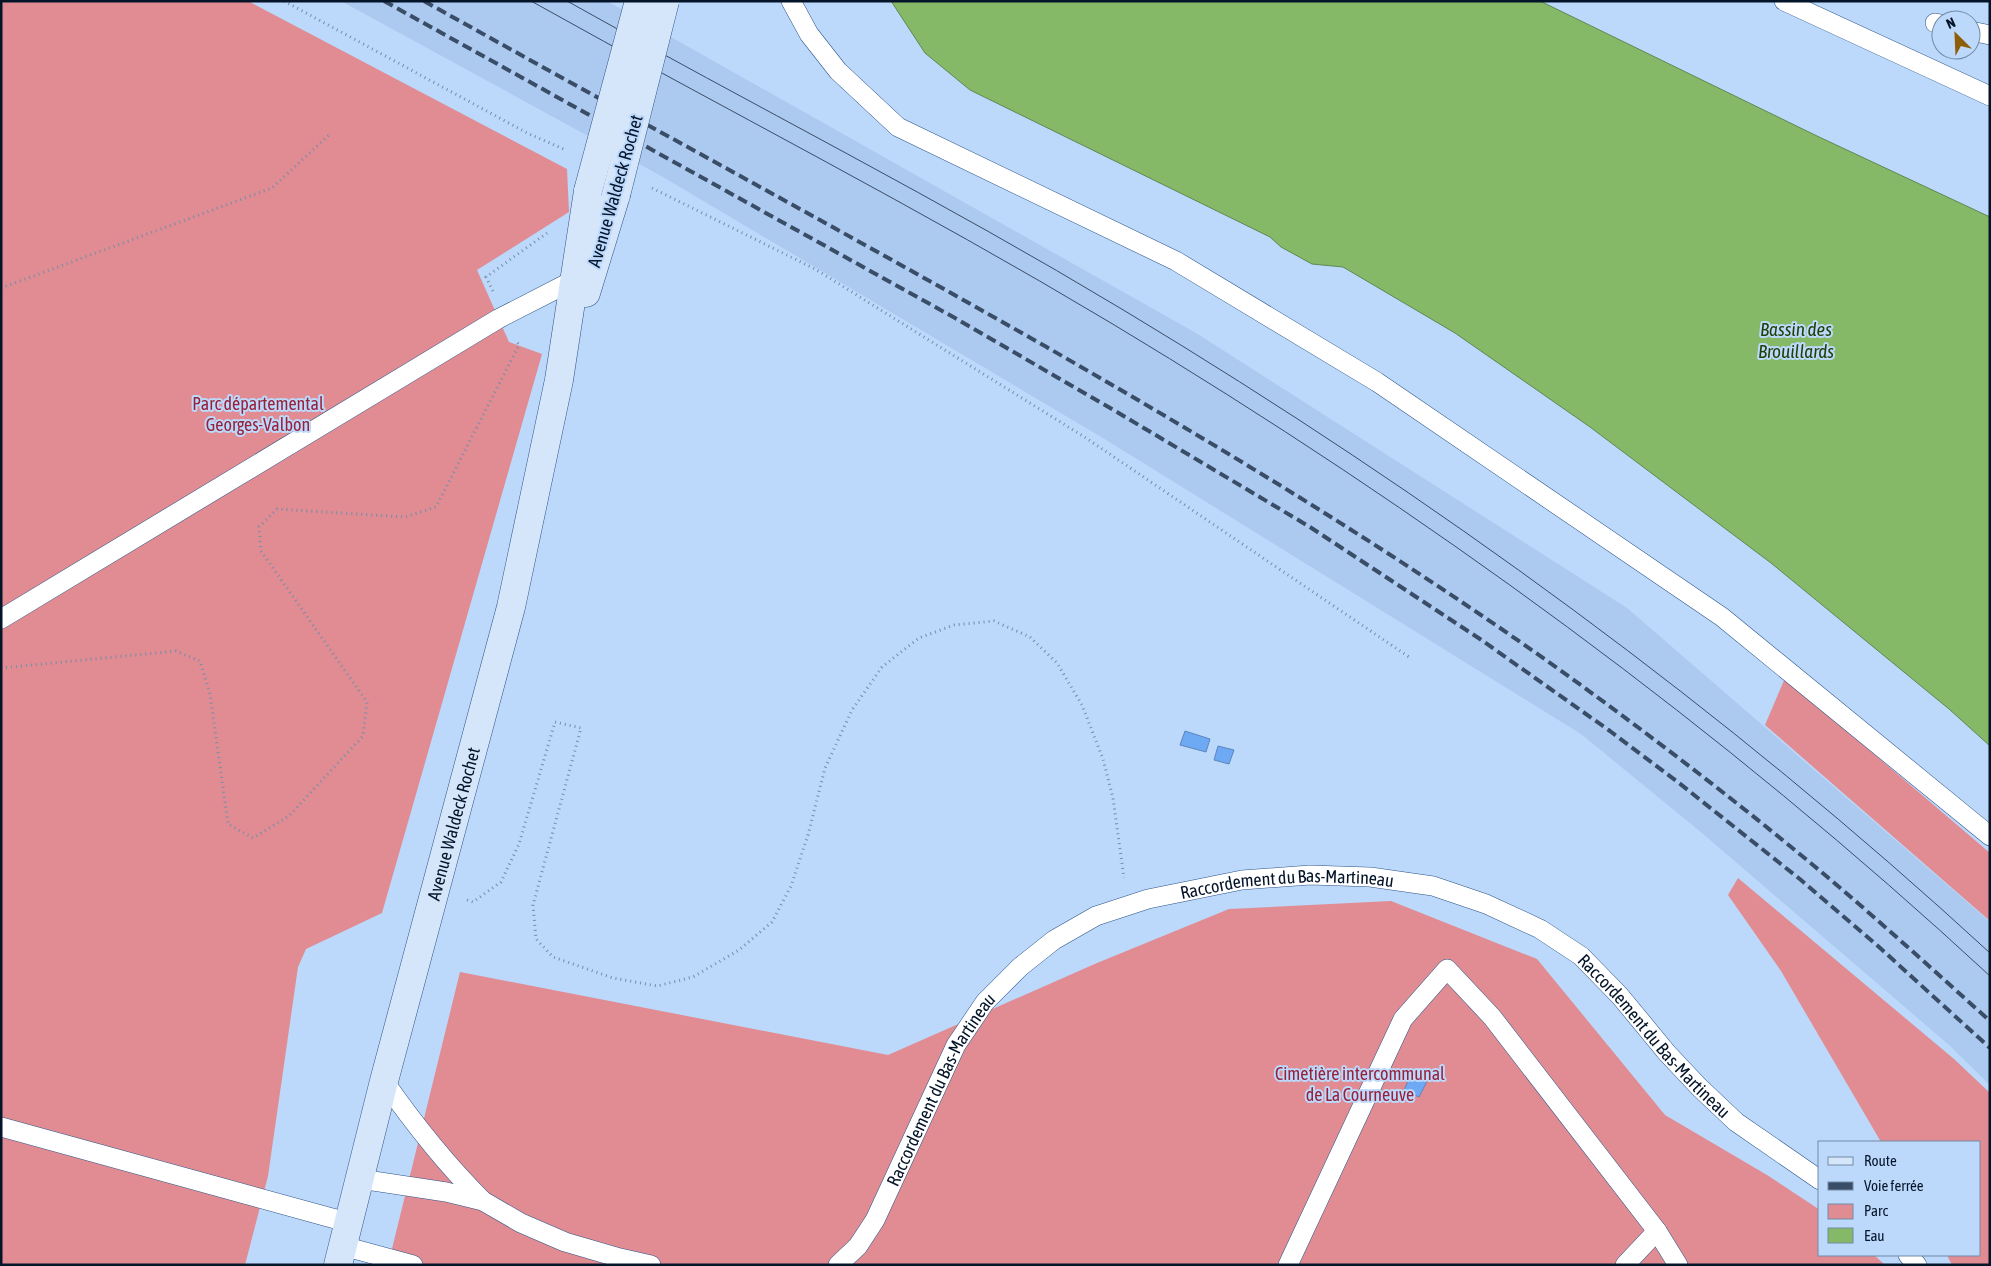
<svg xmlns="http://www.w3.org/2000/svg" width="1991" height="1266" viewBox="0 0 1991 1266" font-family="'Asap Condensed',sans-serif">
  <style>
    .built { fill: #acc9f0 }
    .green { fill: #e08c92 }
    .water { fill: #85b967; stroke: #5e8854 }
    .building { fill: #6ea9f3; stroke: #5b86bd }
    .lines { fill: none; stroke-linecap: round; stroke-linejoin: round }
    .service-casing { stroke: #2b5487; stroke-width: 20 }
    .secondary-casing { stroke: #2b5487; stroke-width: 29 }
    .path { stroke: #768dab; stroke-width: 3; stroke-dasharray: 1 4; stroke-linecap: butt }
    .service { stroke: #fff; stroke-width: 19 }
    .secondary { stroke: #d5e6fa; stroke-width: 28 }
    .tram { stroke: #3a4d66; stroke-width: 1 }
    .rail { stroke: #3a4d66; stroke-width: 4; stroke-dasharray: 10 5; stroke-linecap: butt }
    .secondary-bridge-casing { stroke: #2b5487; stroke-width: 29; stroke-linecap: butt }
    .secondary-bridge { stroke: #d5e6fa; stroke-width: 28 }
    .labels { text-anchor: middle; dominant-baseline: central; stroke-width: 4; stroke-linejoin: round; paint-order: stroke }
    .street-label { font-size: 18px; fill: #041429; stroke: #bcd8fb }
    .park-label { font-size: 18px; fill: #982039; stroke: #bcd8fb }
    .water-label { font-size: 19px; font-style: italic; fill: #204005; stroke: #bcd8fb }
  </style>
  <rect width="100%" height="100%" fill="#bcd8fb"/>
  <path class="built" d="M341,1H607L1196,333L1627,608L1990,922V1085L1949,1045L1702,833L1581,734L1103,438L663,177Z"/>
  <g class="green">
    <path d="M1,1H248L567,169L569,212L477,270L509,342L542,354L382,913L306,949L298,967L268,1176L245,1265H1Z"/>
    <path d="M1785,678L1990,853V921L1765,725Z"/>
    <path d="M1738,878L1954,1059L1990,1093V1265H1952L1947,1255H1980V1142H1881L1781,971L1728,895Z"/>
    <path d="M1391,901L1537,959L1665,1115L1767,1175L1820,1210V1255H1874L1885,1265H388L460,972L888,1055L1097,963L1229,909Z"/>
  </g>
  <path class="water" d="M891,1H1540L1817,136L1990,217V746L1949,709L1771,563L1590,427L1455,333L1343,267L1312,264L1281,247L1270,237L970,90L925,53Z"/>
  <g class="building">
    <path d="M1185,731L1210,739L1206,752L1180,745Z"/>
    <path d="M1218,746L1234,750L1229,764L1214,760Z"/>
    <path d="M1412,1073L1427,1081L1419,1097L1404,1090Z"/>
  </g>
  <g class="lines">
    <defs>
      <g id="service">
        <path d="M791,1L809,34L838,71L898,127L1176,261L1377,382L1722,617L1990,836"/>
        <path d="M1784,1L1990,96"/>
        <path d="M1935,23L1941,24"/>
        <path d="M1971,31L1990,35"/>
        <path d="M1,619L498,319L574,280"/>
        <path d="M384,1081C414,1124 445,1163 482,1200"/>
        <path d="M1,1127L350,1223"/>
        <path d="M360,1179L446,1192L483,1201L521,1223L565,1242L620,1258L651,1265"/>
        <path d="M343,1246L413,1265"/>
        <path d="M1908,1255L1917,1265"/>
        <path id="s1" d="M838,1265L858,1246L875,1220L956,1045L985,1002L1020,967L1054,940L1096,916L1148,899L1242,880L1310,875L1370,877L1433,886L1486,904L1540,929L1581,956L1620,996L1667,1053L1699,1087L1736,1122L1820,1180"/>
        <path d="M1288,1265L1403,1019L1447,969L1492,1017L1657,1231L1678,1265"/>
        <path d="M1625,1265L1657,1231"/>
      </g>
      <g id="secondary">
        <path d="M586,293L616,195"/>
        <path id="s2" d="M338,1265L384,1081L511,607L559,380L588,191"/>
      </g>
    </defs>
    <use href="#service" class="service-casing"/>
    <use href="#secondary" class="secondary-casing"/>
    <g class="path">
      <path d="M284,1L529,134L566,150"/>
      <path d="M652,188L815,269L1086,438L1409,657"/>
      <path d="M1,288L272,188L331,133"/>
      <path d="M493,291L486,277L547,233"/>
      <path d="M1,668L176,651L200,661L210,694L228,824L253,838L289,816L363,736L367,702L261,551L259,527L277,509L405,517L436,507L519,345L517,342"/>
      <path d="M467,900L473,902L501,882L519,844L555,722L581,728L533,905L536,939L553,957L613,978L657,986L693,977L739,950L772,922L791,886L808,835L825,768L852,710L882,667L919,638L954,625L994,621L1030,637L1057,663L1082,705L1103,759L1113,798L1124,878"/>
    </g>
    <use href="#service" class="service"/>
    <use href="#secondary" class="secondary"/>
    <g class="tram">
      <path d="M531,1C724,109 921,209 1111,323C1424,511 1722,728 1990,976"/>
      <path d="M567,1C752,105 943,201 1125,311C1432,496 1725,709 1990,953"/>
    </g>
    <g class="rail">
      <path d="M384,1L955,318L1117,412L1310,527L1480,639L1610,731L1679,783L1801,880L1879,947L1990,1048"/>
      <path d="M424,1C633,118 843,231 1050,349C1224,449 1396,553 1560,670C1646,732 1731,797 1813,865C1873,915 1931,968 1990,1021"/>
    </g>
    <defs>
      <g id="secondary-bridge">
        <path d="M588,191L639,1"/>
        <path d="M616,195L665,1"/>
      </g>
    </defs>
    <use href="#secondary-bridge" class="secondary-bridge-casing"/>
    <use href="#secondary-bridge" class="secondary-bridge"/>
  </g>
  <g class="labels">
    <g class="street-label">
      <text transform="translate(615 191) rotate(-74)">Avenue Waldeck Rochet</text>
      <text stroke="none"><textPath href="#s2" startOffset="456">Avenue Waldeck Rochet</textPath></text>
      <text stroke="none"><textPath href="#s1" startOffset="640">Raccordement du Bas-Martineau</textPath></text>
      <text stroke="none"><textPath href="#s1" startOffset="1060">Raccordement du Bas-Martineau</textPath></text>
      <text stroke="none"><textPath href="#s1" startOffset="205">Raccordement du Bas-Martineau</textPath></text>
    </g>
    <g class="park-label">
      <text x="258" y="403">Parc départemental<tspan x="258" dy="21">Georges-Valbon</tspan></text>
      <text x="1360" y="1073">Cimetière intercommunal<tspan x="1360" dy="21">de La Courneuve</tspan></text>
    </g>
    <g class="water-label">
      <text x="1796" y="329">Bassin des<tspan x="1796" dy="22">Brouillards</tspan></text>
    </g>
  </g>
  <rect width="1991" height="1266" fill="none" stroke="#041429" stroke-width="5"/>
  <rect x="1818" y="1141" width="162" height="115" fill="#bcd8fb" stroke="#728aa7"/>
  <rect x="1828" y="1157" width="25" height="8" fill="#d5e6fa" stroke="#728aa7"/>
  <text x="1864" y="1166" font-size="15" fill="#041429">Route</text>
  <rect x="1828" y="1182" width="25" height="8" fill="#3a4d66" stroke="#728aa7"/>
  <text x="1864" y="1191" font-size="15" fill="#041429">Voie ferrée</text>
  <rect x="1828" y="1204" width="25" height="15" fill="#e08c92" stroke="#728aa7"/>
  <text x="1864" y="1216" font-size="15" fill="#041429">Parc</text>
  <rect x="1828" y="1228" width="25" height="15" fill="#85b967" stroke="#728aa7"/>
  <text x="1864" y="1241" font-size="15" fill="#041429">Eau</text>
  <g transform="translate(1956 35) rotate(336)"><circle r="24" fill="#bcd8fb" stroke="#728aa7"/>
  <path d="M0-4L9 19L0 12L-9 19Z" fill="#8d5e05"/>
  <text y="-8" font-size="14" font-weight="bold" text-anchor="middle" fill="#041429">N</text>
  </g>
</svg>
